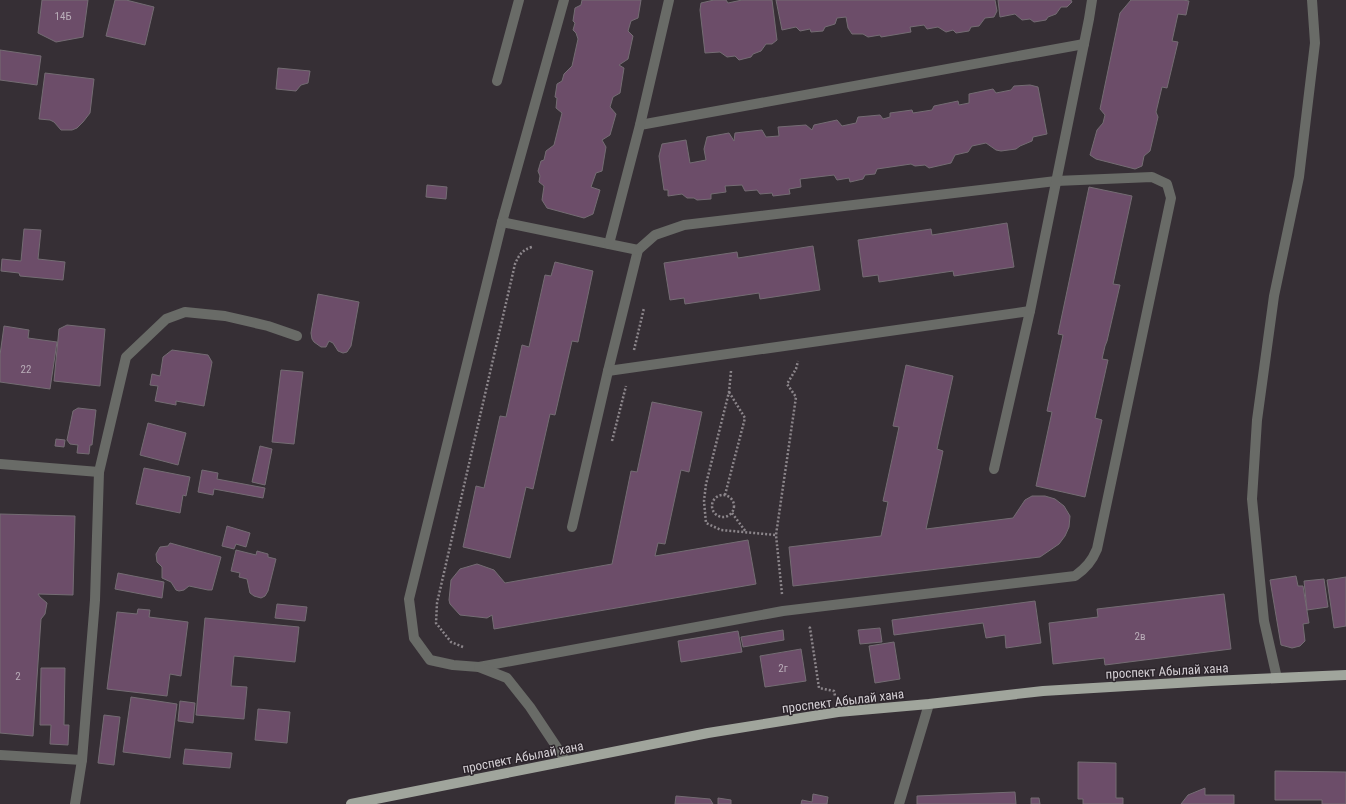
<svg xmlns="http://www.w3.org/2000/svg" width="1346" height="804" viewBox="0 0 1346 804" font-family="'Roboto Condensed',sans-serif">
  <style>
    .building { fill: #6c4d69; stroke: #746c73 }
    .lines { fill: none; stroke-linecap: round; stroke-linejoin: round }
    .path { stroke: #8c868b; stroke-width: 2.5; stroke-dasharray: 2 2; stroke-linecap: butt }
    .minor { stroke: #696b67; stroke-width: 10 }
    .major { stroke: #a0a59c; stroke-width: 10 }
    .labels { text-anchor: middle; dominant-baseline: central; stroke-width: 3; stroke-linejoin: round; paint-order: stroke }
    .number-label { font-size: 11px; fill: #baaeb9 }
    .street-label { font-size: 13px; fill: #d4cfd4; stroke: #2c252b }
  </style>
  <rect width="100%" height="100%" fill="#362f35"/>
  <g class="building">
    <path d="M42,0H88L83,37L56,42L38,33Z"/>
    <path d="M115,0H126L154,7L145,45L106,36Z"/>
    <path d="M582,0H641L638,18L631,21L628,31L633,36L628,59L619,65L624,68L620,93L613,97L610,107L616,114L610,135L602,140L606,147L602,171L596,173L591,187L600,190L593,214L584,218L547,208L542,200L544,186L539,182L540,176L538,171L541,161L544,160L546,151L554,145L562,113L556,108L557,98L555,97L557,84L562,81L564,74L572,66L578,39L576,33L573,30L575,23L573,21L575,8L581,5Z"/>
    <path d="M714,0H726L728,3L742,0H772L777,40L772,44H766L761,51L753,54L751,57L739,60L735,56L727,57L720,52L705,53L700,10L701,3Z"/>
    <path d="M776,0H995L997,11L994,17L985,18L979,26L971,27L969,31L956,33L953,30L946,32L938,27L927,29L924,25L910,27L911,32L881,37L880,35L868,37L863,34H852L848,28L846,17L837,18L835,24L825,27L823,31L811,32L810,29L800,31L796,27L782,30Z"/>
    <path d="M998,0H1071L1072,2L1067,7H1061L1056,14L1048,17L1046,20L1034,22L1030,19L1022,20L1015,14L1000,17Z"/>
    <path d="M1131,0H1183L1189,1L1186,15L1178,14L1172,41L1178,42L1167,88L1162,87L1156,112L1158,117L1150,151L1144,156L1142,166L1135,169L1096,159L1090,155L1097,130L1103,123L1105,115L1100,109L1120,13Z"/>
    <path d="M0,50L41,56L37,85L0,80Z"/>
    <path d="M278,68L310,71L308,83L301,85L296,91L276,89Z"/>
    <path d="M45,73L94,79L90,113L83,122L77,128L72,130H61L54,122L50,120L39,119Z"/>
    <path d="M1030,85L1038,87L1047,134L1033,137L1032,141L1020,146L1016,149L1001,151L996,150L986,143L972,146L968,152L955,155L951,163L929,168L925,165L915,166L911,164L877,169L875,174L865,175L863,179L850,182L849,178L837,180L834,175L800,179L801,187L789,189L790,194L773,196L772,193L760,194L757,190L745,191L742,185L725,186L726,192L711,194V199L697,200L694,198H687L682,194L668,196V190H664L659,156L662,144L686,140L690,163L706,160L704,149L707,137L729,133L734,141L735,133L762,130L766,137L779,136L778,127L806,125L812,130L814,125L837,120L842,126L856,123L858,117L880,115L883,119L890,117V113L912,110L913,113L932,110L934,106L958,101L959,105L969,103V94L993,89L996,93L1011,90L1014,86Z"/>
    <path d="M427,185L447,187L446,199L426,197Z"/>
    <path d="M1089,187L1132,196L1113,284L1120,285L1107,341L1105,346L1102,359L1108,360L1095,418L1102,420L1085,497L1036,486L1052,412L1047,411L1063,335L1058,334Z"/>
    <path d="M1007,223L1014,267L954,276L953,271L879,282L878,275L863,277L858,240L931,229L932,235Z"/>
    <path d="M24,229L41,230L38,259L65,262L63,280L20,276L19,273L1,271L2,259L21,261Z"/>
    <path d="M813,246L820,290L760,299L759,293L685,304L684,298L670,300L664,263L737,252L738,258Z"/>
    <path d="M555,262L593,271L578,342L572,341L555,415L550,414L533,489L526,487L510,558L463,547L476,486L484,488L500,416L506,417L522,345L529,347L545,275L551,276Z"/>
    <path d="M318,294L359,302L351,346L347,352L343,353L338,351L333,343L329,341L326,347H321L314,342L312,339L311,333Z"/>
    <path d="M67,325L105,329L100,386L54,381L59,329Z"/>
    <path d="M4,326L29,330L28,338L57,342L50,389L0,382V355Z"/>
    <path d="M172,350L208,355L212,362L204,406L176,401V405L155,401L158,386L150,385L152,374L160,376L163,357Z"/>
    <path d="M906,365L953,376L937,449L943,451L926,529L1013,518L1025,500L1032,496H1045L1055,499L1064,506L1070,516L1069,527L1065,536L1059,544L1040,557L793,586L789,547L881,536L888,502L883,501L899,427L893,426Z"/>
    <path d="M281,370L303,372L294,444L272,442Z"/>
    <path d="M652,402L702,412L689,472L681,470L665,544L658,543L655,556L748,540L756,584L494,629L492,615L487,618L460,615L450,604L449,600L451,580L460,569L477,564L494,570L505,583L612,564L631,471L637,472Z"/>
    <path d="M78,408L96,410L92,445H90L89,454L77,453L78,445L70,444L67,440L73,411Z"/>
    <path d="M148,423L186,433L178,465L140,455Z"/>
    <path d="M56,439L65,440L64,447L55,446Z"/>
    <path d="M260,446L272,449L265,485L252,482Z"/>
    <path d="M144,468L190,477L186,496L183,495L180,513L136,504Z"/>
    <path d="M202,470L218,473L217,479L265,488L263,498L214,489L213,495L198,492Z"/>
    <path d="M0,514L75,516L73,595L38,594L40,597L47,603L45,614L41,619L33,736L0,733Z"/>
    <path d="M227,526L250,533L246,547L236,544L234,549L222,546Z"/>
    <path d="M170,543L221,557L212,590H208L189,586L184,590L179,591L176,590L171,582L162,578V567L157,562L156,554L160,547L168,546Z"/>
    <path d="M236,550L256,555L257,551L268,554V557L276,559L268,591L265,596L261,598L254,596L250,593L247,579L239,577L240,573L231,571Z"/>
    <path d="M118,573L164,582L162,598L115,589Z"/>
    <path d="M1296,576L1298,586H1303L1309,623L1303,624L1305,641L1300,646L1292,648L1281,645L1270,580Z"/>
    <path d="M1346,577V626L1334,628L1327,580Z"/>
    <path d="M1324,579L1328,607L1307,610L1304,581Z"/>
    <path d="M1224,594L1231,649L1105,665L1104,658L1053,664L1049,623L1098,617L1097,609Z"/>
    <path d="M1035,601L1041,643L1006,648L1005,635L986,638L983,623L894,635L892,620Z"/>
    <path d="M277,604L307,607L305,621L275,618Z"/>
    <path d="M138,609L150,610L149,617L188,622L181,676L170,674L167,696L107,689L117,612L137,614Z"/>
    <path d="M205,618L299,627L295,662L234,656L231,686L247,687L244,719L196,715Z"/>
    <path d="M880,628L882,642L860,644L858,630Z"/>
    <path d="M783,630L784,640L743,647L741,637Z"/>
    <path d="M738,631L742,652L681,662L678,641Z"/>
    <path d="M894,642L900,679L875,683L869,646Z"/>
    <path d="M801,649L806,681L765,687L760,656Z"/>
    <path d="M41,668H65L64,725H69L68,745L50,744L51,725H40Z"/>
    <path d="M131,697L177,704L170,758L123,752Z"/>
    <path d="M180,701L195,703L193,723L178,721Z"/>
    <path d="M258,709L290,712L287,743L255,740Z"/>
    <path d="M104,715L120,717L114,765L98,763Z"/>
    <path d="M185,749L232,753L230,768L183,764Z"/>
    <path d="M1078,762L1116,763V798H1123V804H1083V799H1078Z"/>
    <path d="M1275,771L1346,772V804H1322V800H1275Z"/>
    <path d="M1205,788V795H1234V804H1181L1188,795Z"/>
    <path d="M1015,792L1016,804H917V796Z"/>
    <path d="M813,794L828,797L827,804H801L802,800L812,802Z"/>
    <path d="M676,796L710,799L713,804H675Z"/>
    <path d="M718,798L731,800V804H718Z"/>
    <path d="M1031,798H1039L1040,804H1031Z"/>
  </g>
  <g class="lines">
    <g class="path">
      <path d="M634,350L644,308"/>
      <path d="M731,371L729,392L706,484L704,501L706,523L721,530L776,535"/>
      <path d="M612,441L626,386"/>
      <path d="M725,495L745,418L729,392"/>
      <circle cx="723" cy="506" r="11"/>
      <path d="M732,513L746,532"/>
      <path d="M782,594L776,535L796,397L787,384L796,369L798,361"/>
      <path d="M809,627L810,628L819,688L834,691L835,696"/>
      <path d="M463,647L451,642L436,623L437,603L515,264C519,255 522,250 532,247"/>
    </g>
    <g class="minor">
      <path d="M564,0L502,222L409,599L414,638L430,660L453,665L479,667L783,611L1075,576C1086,568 1092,561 1097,549L1171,198L1167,184L1152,177L1056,181L684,225L655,235L638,250L608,371L572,527"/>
      <path d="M497,81L519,0"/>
      <path d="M640,125L1084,44"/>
      <path d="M502,222L638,250"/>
      <path d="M609,244L640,125L669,0"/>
      <path d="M608,371L1030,311"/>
      <path d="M0,464L99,472"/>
      <path d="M994,469L1030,311L1089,19L1092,0"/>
      <path d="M479,667L507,678L530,707L566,761"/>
      <path d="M1277,678L1264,621L1252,499L1257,420L1274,296L1299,177L1315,43L1312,0"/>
      <path d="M0,755L82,760"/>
      <path d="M75,804L82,760L95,600L99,472L126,357L166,319L185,312L225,316L268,326L297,336"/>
      <path d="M899,804L929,704"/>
    </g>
    <path class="major" d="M351,804L708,733L838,712L929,704L1043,691L1211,681L1346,675"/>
  </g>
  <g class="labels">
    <g class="number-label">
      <text x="63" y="16">14Б</text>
      <text x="26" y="369">22</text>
      <text x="1140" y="636">2в</text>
      <text x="783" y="668">2г</text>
      <text x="18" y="676">2</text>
    </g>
    <g class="street-label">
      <text transform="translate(1167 671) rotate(-3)">проспект Абылай хана</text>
      <text transform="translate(843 701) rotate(-7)">проспект Абылай хана</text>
      <text transform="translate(523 757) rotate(-11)">проспект Абылай хана</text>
    </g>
  </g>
</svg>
